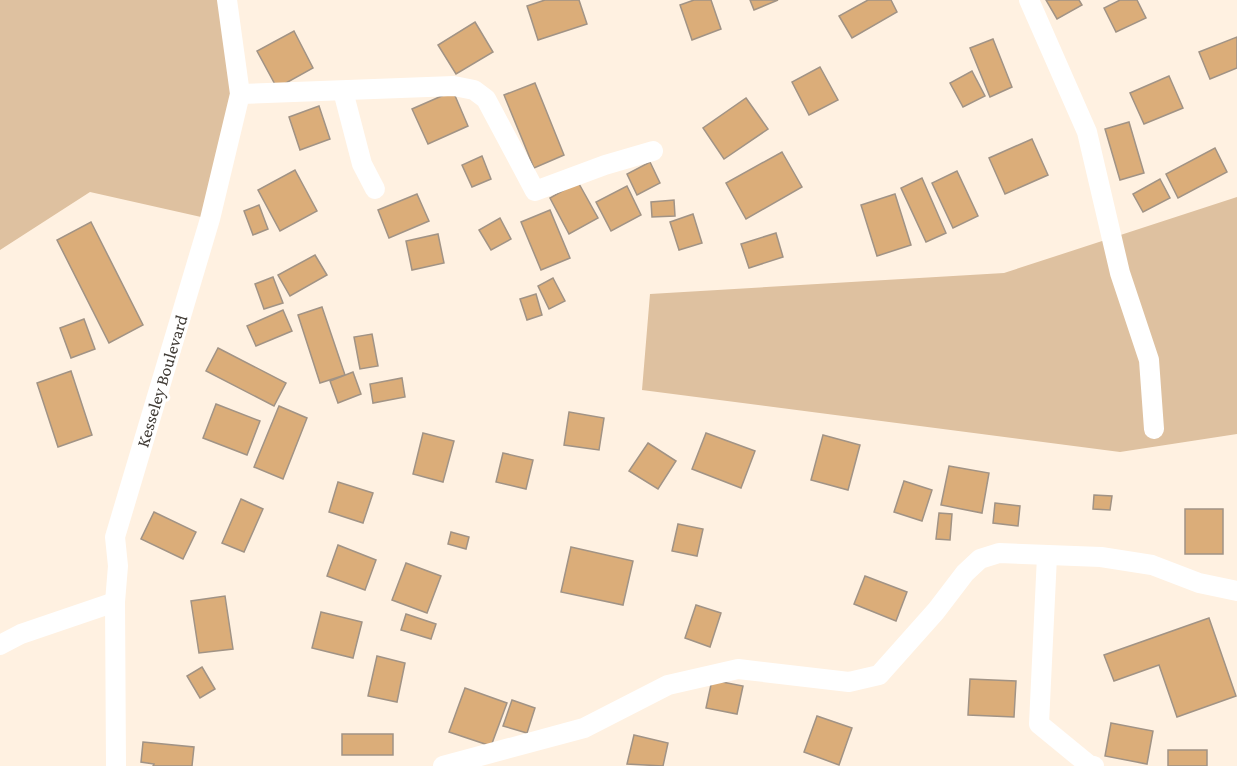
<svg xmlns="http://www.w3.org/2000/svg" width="1237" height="766" viewBox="0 0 1237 766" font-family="'Crimson Pro',serif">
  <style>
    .green { fill: #dec1a0 }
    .building { fill: #dbad79; stroke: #a19385; stroke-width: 1.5 }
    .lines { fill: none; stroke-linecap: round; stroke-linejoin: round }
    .street { stroke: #fff; stroke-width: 20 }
    .labels { text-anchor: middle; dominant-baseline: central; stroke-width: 6; stroke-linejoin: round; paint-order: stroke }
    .street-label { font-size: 18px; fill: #403b35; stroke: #fff }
  </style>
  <rect width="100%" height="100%" fill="#fff1e1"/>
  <g class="green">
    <path d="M0,0H227L240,94L210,219L90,192L0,250Z"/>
    <path d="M1237,197V434L1120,452L642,390L650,294L1004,273Z"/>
  </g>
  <g class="building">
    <path d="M545,0H579L587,24L538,40L527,6Z"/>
    <path d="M694,0H711L721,29L692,40L680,5Z"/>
    <path d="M750,0H778L754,10Z"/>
    <path d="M868,0H891L897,12L852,38L839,16Z"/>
    <path d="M1046,0H1079L1082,5L1057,19Z"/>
    <path d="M1120,0H1137L1146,18L1116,32L1104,8Z"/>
    <path d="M475,22L493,52L456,74L438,45Z"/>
    <path d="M294,31L313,68L277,88L257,51Z"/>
    <path d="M1237,37V68L1210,79L1199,52Z"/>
    <path d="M993,39L1012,87L990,97L970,48Z"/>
    <path d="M820,67L838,100L809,115L792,82Z"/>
    <path d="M972,71L985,96L963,107L950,83Z"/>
    <path d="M1169,76L1183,108L1144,124L1130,93Z"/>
    <path d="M535,83L564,155L534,168L504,95Z"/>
    <path d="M453,91L468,126L428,144L412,109Z"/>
    <path d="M746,98L768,129L724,159L703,128Z"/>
    <path d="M319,106L330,139L300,150L289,117Z"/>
    <path d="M1129,122L1144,173L1120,180L1105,129Z"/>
    <path d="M1032,139L1048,175L1005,194L989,158Z"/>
    <path d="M1215,148L1227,172L1178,198L1166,174Z"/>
    <path d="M782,152L802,187L746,219L726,183Z"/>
    <path d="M482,156L491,179L472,187L462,165Z"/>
    <path d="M650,162L660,183L637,195L627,174Z"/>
    <path d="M295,170L317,211L280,231L258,190Z"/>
    <path d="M957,171L978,216L953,228L932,183Z"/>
    <path d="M922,178L946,233L926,242L901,188Z"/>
    <path d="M1160,179L1170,198L1143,212L1133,194Z"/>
    <path d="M578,182L598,218L569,234L550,198Z"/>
    <path d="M627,186L641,215L611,231L596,202Z"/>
    <path d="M417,194L429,221L389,238L378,210Z"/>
    <path d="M895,194L911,245L877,256L861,205Z"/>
    <path d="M674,200L675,216L652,217L651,202Z"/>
    <path d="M259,205L268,229L253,235L244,211Z"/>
    <path d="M550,210L570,258L541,270L521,222Z"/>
    <path d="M693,214L702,243L679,250L670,222Z"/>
    <path d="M500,218L511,239L491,250L479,230Z"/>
    <path d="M91,222L143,325L109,343L57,240Z"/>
    <path d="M776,233L783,257L749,268L741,244Z"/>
    <path d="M438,234L444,263L412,270L406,241Z"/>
    <path d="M315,255L327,275L290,296L278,275Z"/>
    <path d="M273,277L283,303L264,309L255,284Z"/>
    <path d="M553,278L565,301L549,309L538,286Z"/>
    <path d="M536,294L542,315L527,320L520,299Z"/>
    <path d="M322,307L345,375L320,383L298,315Z"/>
    <path d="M283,310L292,331L256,346L247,326Z"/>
    <path d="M84,319L95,349L71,358L60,328Z"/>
    <path d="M372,334L378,366L360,369L354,337Z"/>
    <path d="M218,348L286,383L274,406L206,371Z"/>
    <path d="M71,371L92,435L58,447L37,383Z"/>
    <path d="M353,372L361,394L338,403L330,381Z"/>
    <path d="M402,378L405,397L373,403L370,384Z"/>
    <path d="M216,404L260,421L247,455L203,438Z"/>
    <path d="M279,406L307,418L283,479L254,467Z"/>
    <path d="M569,412L604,418L599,450L564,445Z"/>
    <path d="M423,433L454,441L443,482L413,474Z"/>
    <path d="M706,433L755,451L741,488L692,469Z"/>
    <path d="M823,435L860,445L848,490L811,480Z"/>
    <path d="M648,443L676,461L658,489L629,471Z"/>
    <path d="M503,453L533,460L526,489L496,482Z"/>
    <path d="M949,466L989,473L982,513L941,505Z"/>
    <path d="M904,481L932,490L922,521L894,512Z"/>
    <path d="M338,482L373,493L363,523L329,512Z"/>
    <path d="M1094,495L1112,496L1110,510L1093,509Z"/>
    <path d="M241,499L263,509L244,552L222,543Z"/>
    <path d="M995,503L1020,506L1018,526L993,523Z"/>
    <rect x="1185" y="509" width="38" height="45"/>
    <path d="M154,512L196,532L183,559L141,539Z"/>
    <path d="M939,513L952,514L950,540L936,539Z"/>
    <path d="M678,524L703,529L697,556L672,551Z"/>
    <path d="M451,532L469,537L466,549L448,544Z"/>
    <path d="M338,545L376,560L365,590L327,576Z"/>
    <path d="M571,547L633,561L623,605L561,592Z"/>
    <path d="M406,563L441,576L427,613L392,600Z"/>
    <path d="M865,576L907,592L896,621L854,604Z"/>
    <path d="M225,596L233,649L199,653L191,601Z"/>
    <path d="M696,605L721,613L710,647L685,638Z"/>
    <path d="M321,612L362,622L353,658L312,648Z"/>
    <path d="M406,614L436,624L431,639L401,630Z"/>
    <path d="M1209,618L1236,696L1177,717L1159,665L1114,681L1104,655Z"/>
    <path d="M377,656L405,663L397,702L368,696Z"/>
    <path d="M202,667L215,689L200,698L187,676Z"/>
    <path d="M970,679L1016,681L1014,717L968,715Z"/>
    <path d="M712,680L743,686L737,714L706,708Z"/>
    <path d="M465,688L507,703L491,746L449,732Z"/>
    <path d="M512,700L535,708L527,733L503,726Z"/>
    <path d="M817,716L852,728L839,765L804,752Z"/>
    <path d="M1111,723L1153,731L1147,764L1105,756Z"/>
    <rect x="342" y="734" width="51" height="21"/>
    <path d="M634,735L668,743L663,766L627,764Z"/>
    <path d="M143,742L194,747L192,766H153L154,764L141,762Z"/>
    <rect x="1168" y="750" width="39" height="16"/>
  </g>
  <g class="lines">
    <g class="street">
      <path d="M1029,0L1087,132L1120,273L1149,360L1154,429"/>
      <path d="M343,91L362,164L375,189"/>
      <path d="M240,94L454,86L474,90L486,99L535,191L605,165L653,151"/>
      <path d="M1047,556L1039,724L1089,765L1094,766"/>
      <path d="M0,645L21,634L115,602"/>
      <path d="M116,766L115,602L118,566L115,537L210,219L240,94L227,0"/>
      <path d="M443,766L584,728L668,685L738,669L849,682L879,675L936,611L965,573L980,559L999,553L1101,557L1152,565L1199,583L1237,591"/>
    </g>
  </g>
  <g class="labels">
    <g class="street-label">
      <text transform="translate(162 381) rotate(-73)">Kesseley Boulevard</text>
    </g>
  </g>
</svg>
